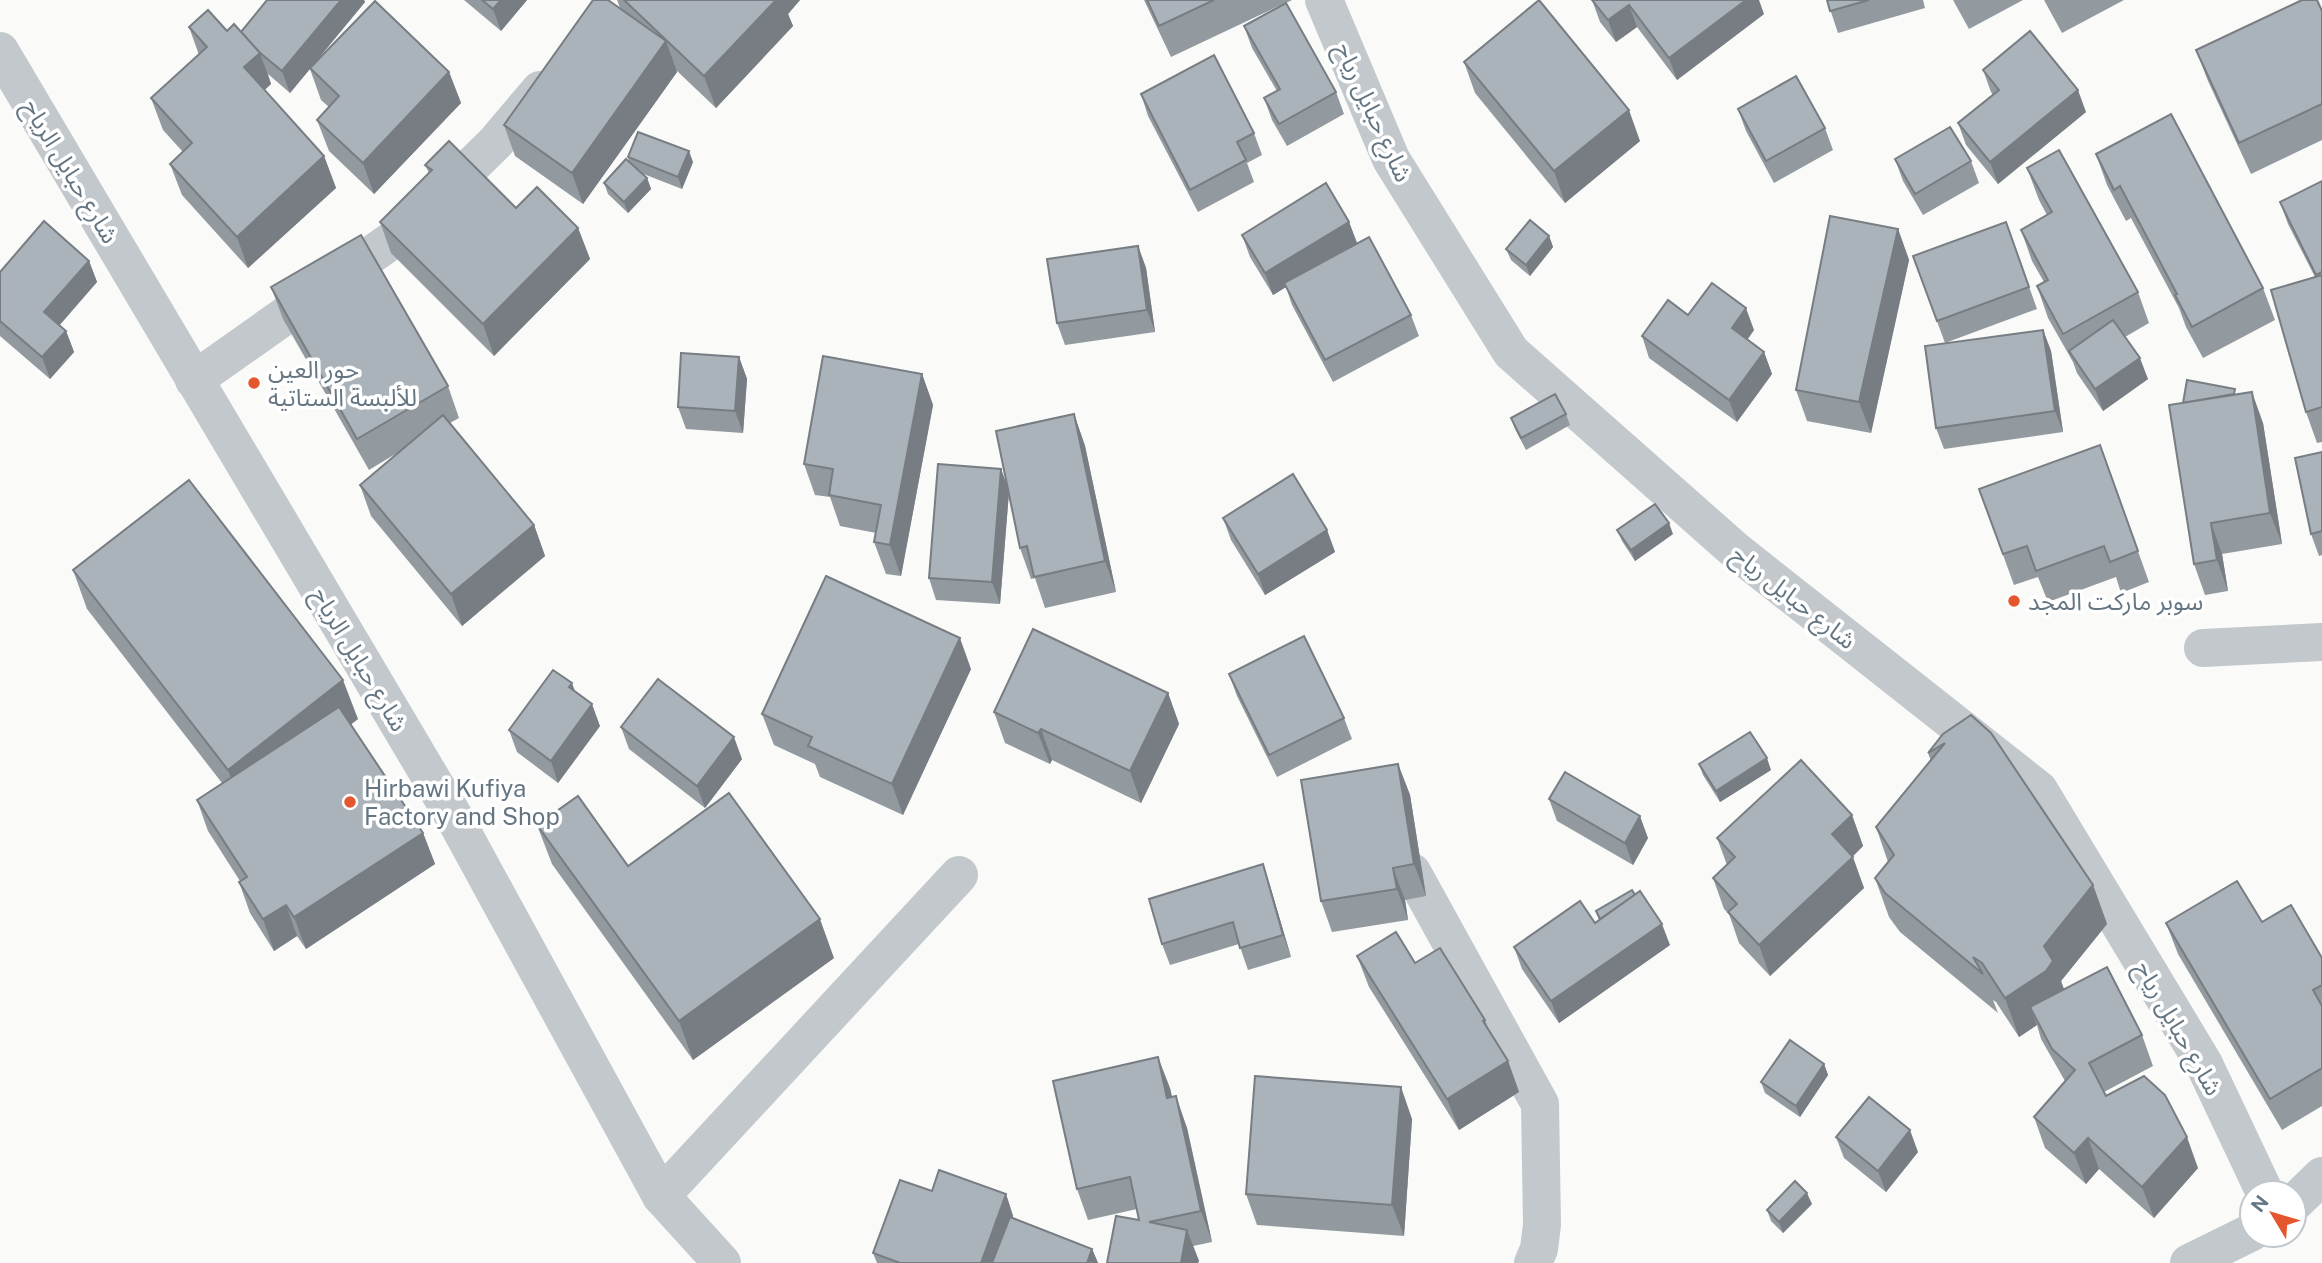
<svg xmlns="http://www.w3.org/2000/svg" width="2322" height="1263" viewBox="0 0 2322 1263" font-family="'Public Sans','Noto Sans Arabic',sans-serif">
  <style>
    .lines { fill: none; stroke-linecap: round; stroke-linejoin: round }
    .minor { stroke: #c3c8cc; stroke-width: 38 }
    .wall { fill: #929a9f }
    .shaded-wall { fill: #777d82 }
    .building { fill: #aab3b9; stroke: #777d82; stroke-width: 2 }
    .poi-dot { fill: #e4572e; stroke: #fff; stroke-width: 2.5 }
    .labels { text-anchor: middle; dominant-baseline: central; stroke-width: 7; stroke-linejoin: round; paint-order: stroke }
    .street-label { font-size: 24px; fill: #657683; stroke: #fff }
    .poi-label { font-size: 24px; fill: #657683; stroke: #fff; text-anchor: start }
  </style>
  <rect width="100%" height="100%" fill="#fafaf8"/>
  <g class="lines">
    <g class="minor">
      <path d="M1324,0L1391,159L1511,352L1736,551L2039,790L2204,1064L2265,1193"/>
      <path d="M0,51L454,817L661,1196L722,1263"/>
      <path d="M194,380L405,231L495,143L540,90"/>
      <path d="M2203,648L2322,642"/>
      <path d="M1412,872L1540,1104L1542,1225L1539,1249L1533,1263"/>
      <path d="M661,1196L959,875"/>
      <path d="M2294,1203L2322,1176"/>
      <path d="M2189,1263L2252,1232"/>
    </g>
  </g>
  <g class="wall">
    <path d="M267,0H364L365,2L312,66L449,72L461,103L374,194L329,151L317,120L329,107L321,100L310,69L290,93L268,74L271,84L264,90L324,156L336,188L248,268L182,195L170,164L183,152L163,130L151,98L199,55L189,27L241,32Z"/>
    <path d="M464,0H527L501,31Z"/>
    <path d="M617,0H800L788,14L793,26L716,108L676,70L677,72L583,204L515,156L504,125L620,8Z"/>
    <path d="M1144,0H1292L1286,3L1336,92L1344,114L1287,146L1272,120L1264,98L1277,91L1252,48L1244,26L1285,3L1171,57Z"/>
    <path d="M1592,0L1764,14L1677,80L1637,27L1616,42L1600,22Z"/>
    <path d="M1827,0H1923L1925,8L1838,33Z"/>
    <path d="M1953,0H2023L1969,29Z"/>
    <path d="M2044,0H2124L2062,33Z"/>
    <path d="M2322,11V140L2251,174L2208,81L2196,50Z"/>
    <path d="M1464,62L1640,141L1565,203L1475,93Z"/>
    <path d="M1983,70L2086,112L1998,184L1966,145L1958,123L1993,95L1991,92Z"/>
    <path d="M1141,94L1254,133L1262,155L1247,163L1254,182L1198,212L1148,116Z"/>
    <path d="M1738,109L1825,128L1833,150L1774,183L1746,131Z"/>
    <path d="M2096,154L2263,288L2275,320L2203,358L2186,327L2179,308L2131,218L2126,221L2107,185Z"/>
    <path d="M628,157L693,162L682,189L641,173L647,178L651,189L628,213L608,194L604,183L629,162Z"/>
    <path d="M1895,159L1971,161L1979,183L1923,215L1903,181Z"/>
    <path d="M425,165L516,208L578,228L590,259L494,356L391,253L380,222L429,173Z"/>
    <path d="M2027,168L2138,292L2149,323L2125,337L2148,379L2103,411L2077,373L2073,362L2048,318L2037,286L2044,282L2032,261L2021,230L2047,215L2039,200Z"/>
    <path d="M2322,181V442L2317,443L2306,412L2315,277L2288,224L2280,202Z"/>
    <path d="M1349,222L1357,243L1411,315L1419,336L1333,382L1292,305L1286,287L1273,295L1250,257L1242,235Z"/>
    <path d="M2006,222L2037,309L1945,343L1913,256Z"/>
    <path d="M1898,229L1909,260L1871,433L1807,421L1796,390Z"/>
    <path d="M1549,236L1553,247L1530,276L1511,260L1506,249Z"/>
    <path d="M1138,246L1146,268L1155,332L1065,345L1057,323Z"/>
    <path d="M89,261L97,282L59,325L66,331L74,352L50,379L0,336V272Z"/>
    <path d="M271,287L448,386L459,418L450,423L534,525L545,556L462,626L371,516L360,485L397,453L369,470L283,319Z"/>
    <path d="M1688,315L1754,330L1747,340L1764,352L1772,374L1737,422L1649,358L1642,336Z"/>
    <path d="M2043,330L2051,351L2063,432L1944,449L1936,428Z"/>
    <path d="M739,357L747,379L743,433L686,429L678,407Z"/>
    <path d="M922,374L933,405L901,576L886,574L874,542L876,533L840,526L830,497L815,495L804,464Z"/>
    <path d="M2237,394L2263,423L2282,544L2222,554L2228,591L2205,595L2194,564Z"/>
    <path d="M1074,414L1085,446L1116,592L1045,608L1035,578L1031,579L1020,548L1009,493L1000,604L936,600L929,578L1001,469L1007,486Z"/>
    <path d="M1566,414L1570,425L1526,450L1515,429L1511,418Z"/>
    <path d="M2100,445L2149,582L2121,593L2116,577L2048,602L2038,577L2014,585L1979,489Z"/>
    <path d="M2322,452V555L2319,556L2311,534Z"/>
    <path d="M1223,518L1327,530L1335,552L1265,595L1231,540Z"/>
    <path d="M1617,530L1673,534L1635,561L1622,541Z"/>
    <path d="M73,570L358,719L351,724L423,833L435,864L306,949L297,936L274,951L250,913L239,882L240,881L208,831L197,800L222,783L87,609Z"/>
    <path d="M971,669L903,815L820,777L815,764L774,745L762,714Z"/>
    <path d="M1229,674L1344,718L1352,739L1277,777L1237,696Z"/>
    <path d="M575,692L600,726L558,783L517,752L509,730Z"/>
    <path d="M1168,693L1179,724L1141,803L1052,760L1050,764L1005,743L994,712Z"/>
    <path d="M621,727L742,759L705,808L629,749Z"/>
    <path d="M1943,734L2093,885L2107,924L2061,981L2064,990L2142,1035L2153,1066L2104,1092L2106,1096L2198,1168L2154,1218L2099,1169L2086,1184L2045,1148L2034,1117L2065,1081L2041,1039L2037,1025L2019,1037L1996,1002L1993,1000L1998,1013L1900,932L1889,917L1875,878L1888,862L1876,827L1931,761L1928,753Z"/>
    <path d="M1398,764L1410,795L1426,896L1405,900L1408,920L1332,932L1321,901Z"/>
    <path d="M1699,764L1771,770L1720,802L1703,775Z"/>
    <path d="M1549,799L1648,838L1633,865L1557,821Z"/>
    <path d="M1852,815L1863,846L1852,857L1864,888L1770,976L1739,943L1729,914L1724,909L1713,878L1727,865L1717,838Z"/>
    <path d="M537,825L628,866L834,958L693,1060L552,864Z"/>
    <path d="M1270,886L1291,957L1248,970L1239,944L1170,965L1162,944Z"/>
    <path d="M1596,911L1670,945L1559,1023L1522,969L1514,947L1595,923L1599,920Z"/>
    <path d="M2262,922L2322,958V1106L2282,1130L2178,954L2166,923Z"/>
    <path d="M1357,956L1485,1020L1489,1030L1508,1061L1519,1092L1459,1130L1369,987Z"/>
    <path d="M1824,1064L1828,1075L1800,1117L1765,1093L1761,1082Z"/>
    <path d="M1170,1088L1172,1097L1187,1128L1212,1242L1193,1246L1199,1261L1198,1263H1107L1139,1220L1137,1209L1088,1220L1077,1189Z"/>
    <path d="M1412,1119L1404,1236L1257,1225L1246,1194Z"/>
    <path d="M1836,1137L1918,1152L1886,1192L1844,1158Z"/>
    <path d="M932,1191L1006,1194L1013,1216V1218L1092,1249L1098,1263H877L873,1253Z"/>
    <path d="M1812,1204L1783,1233L1771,1221L1767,1210Z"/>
  </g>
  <g class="shaded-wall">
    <path d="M341,0H364L365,2L290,93L282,71Z"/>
    <path d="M501,0H527L501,31L493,9Z"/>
    <path d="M776,0H800L788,14L793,26L716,108L704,76Z"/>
    <path d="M1746,0H1759L1764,14L1677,80L1669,58Z"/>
    <path d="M1629,5L1637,27L1616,42L1608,20Z"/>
    <path d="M666,41L677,72L583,204L572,173Z"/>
    <path d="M260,53L271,84L255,99L244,67Z"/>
    <path d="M449,72L461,103L374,194L363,163Z"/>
    <path d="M2078,90L2086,112L1998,184L1990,162Z"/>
    <path d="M1629,110L1640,141L1565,203L1554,171Z"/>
    <path d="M689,151L693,162L682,189L678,177Z"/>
    <path d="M324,156L336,188L248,268L237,237Z"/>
    <path d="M647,178L651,189L628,213L624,202Z"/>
    <path d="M1349,222L1357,243L1284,283L1286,287L1273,295L1265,273Z"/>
    <path d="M578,228L590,259L494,356L483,324Z"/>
    <path d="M1898,229L1909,260L1871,433L1859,402Z"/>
    <path d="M1549,236L1553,247L1530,276L1526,265Z"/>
    <path d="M1138,246L1146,268L1155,332L1147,310Z"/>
    <path d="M89,261L97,282L52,334L44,312Z"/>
    <path d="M1746,308L1754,330L1740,350L1732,328Z"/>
    <path d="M2043,330L2051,351L2063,432L2055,411Z"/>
    <path d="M66,331L74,352L50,379L42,357Z"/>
    <path d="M1764,352L1772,374L1737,422L1729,400Z"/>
    <path d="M739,357L747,379L743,433L735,411Z"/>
    <path d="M2140,358L2148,379L2103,411L2095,389Z"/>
    <path d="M922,374L933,405L901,576L890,545Z"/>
    <path d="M2252,392L2263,423L2282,544L2270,513Z"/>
    <path d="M1074,414L1085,446L1116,592L1105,561Z"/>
    <path d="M1001,469L1009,491L1000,604L992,582Z"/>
    <path d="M1669,523L1673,534L1635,561L1631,550Z"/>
    <path d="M2211,523L2222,554L2228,591L2217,560Z"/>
    <path d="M534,525L545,556L462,626L451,594Z"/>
    <path d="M1327,530L1335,552L1265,595L1258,574Z"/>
    <path d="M960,638L971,669L903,815L892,784Z"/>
    <path d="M343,680L358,719L242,809L228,770Z"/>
    <path d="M572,683L580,705L569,687Z"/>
    <path d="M1168,693L1179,724L1141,803L1130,771Z"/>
    <path d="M592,704L600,726L558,783L551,761Z"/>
    <path d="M1041,729L1052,760L1050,764L1038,733Z"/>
    <path d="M734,737L742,759L705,808L697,786Z"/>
    <path d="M1767,758L1771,770L1720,802L1716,791Z"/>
    <path d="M1398,764L1410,795L1426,896L1414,864Z"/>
    <path d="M1852,815L1863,846L1843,866L1832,834Z"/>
    <path d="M1640,816L1648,838L1633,865L1625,843Z"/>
    <path d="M423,833L435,864L306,949L294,917Z"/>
    <path d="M1853,857L1864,888L1770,976L1759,945Z"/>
    <path d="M1263,864L1270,886L1291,957L1283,935Z"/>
    <path d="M1393,868L1405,900L1408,920L1397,889Z"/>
    <path d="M2093,885L2107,924L2061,981L2068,1000L2030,1007L2037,1025L2019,1037L2005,998L2044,946Z"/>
    <path d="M286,905L297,936L274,951L263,919Z"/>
    <path d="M820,919L834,958L693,1060L679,1021Z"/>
    <path d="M1662,924L1670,945L1559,1023L1551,1001Z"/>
    <path d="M1158,1057L1170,1088L1179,1130L1167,1098Z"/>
    <path d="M1508,1061L1519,1092L1459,1130L1447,1099Z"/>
    <path d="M1824,1064L1828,1075L1800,1117L1796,1106Z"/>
    <path d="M1401,1087L1412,1119L1404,1236L1392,1205Z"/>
    <path d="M1176,1096L1187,1128L1212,1242L1201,1211Z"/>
    <path d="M1910,1130L1918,1152L1886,1192L1878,1171Z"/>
    <path d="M2187,1137L2198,1168L2154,1218L2142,1187Z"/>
    <path d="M2088,1138L2099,1169L2086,1184L2074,1153Z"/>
    <path d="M1807,1193L1812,1204L1783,1233L1779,1222Z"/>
    <path d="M1006,1194L1013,1216L996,1263H981Z"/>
    <path d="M1187,1230L1199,1261L1198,1263H1181Z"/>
    <path d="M1092,1249L1098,1263H1087Z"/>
  </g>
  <g class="building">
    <path d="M267,0H341L282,71L259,52L241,32Z"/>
    <path d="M482,0H501L493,9Z"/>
    <path d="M593,0H608L666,41L572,173L504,125Z"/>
    <path d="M624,0H776L704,76Z"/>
    <path d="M1147,0H1214L1159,26Z"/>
    <path d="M1539,0L1629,110L1554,171L1464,62Z"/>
    <path d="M1592,0H1746L1669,58L1629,5L1608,20Z"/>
    <path d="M1827,0H1869L1830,11Z"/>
    <path d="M2302,0H2317L2322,11V104L2239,143L2196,50Z"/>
    <path d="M375,1L449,72L363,163L317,120L339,96L310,68Z"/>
    <path d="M1286,3L1336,92L1279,124L1264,98L1280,89L1244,26Z"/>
    <path d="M208,10L227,31L234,24L260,53L244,67L324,156L237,237L170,164L192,143L151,98L207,47L189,27Z"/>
    <path d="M2030,31L2078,90L1990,162L1958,123L1999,90L1983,70Z"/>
    <path d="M1214,55L1254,133L1237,142L1246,160L1190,190L1141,94Z"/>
    <path d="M1796,76L1825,128L1766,161L1738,109Z"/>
    <path d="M2171,114L2263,288L2192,327L2175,295L2177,294L2120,186L2114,190L2096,154Z"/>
    <path d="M1950,127L1971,161L1915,194L1895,159Z"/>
    <path d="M638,132L689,151L678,177L628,157Z"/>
    <path d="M449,141L516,208L537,187L578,228L483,324L380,222L432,170L425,165Z"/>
    <path d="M2059,150L2138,292L2063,334L2037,286L2048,280L2021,230L2052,212L2027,168Z"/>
    <path d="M626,159L647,178L624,202L604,183Z"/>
    <path d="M2322,181V272L2316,275L2280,202Z"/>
    <path d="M1326,183L1349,222L1265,273L1242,235Z"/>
    <path d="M1830,216L1898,229L1859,402L1796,390Z"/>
    <path d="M1530,220L1549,236L1526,265L1506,249Z"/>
    <path d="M44,221L89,261L44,312L66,331L42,357L0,321V272Z"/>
    <path d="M2006,222L2029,287L1937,321L1913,256Z"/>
    <path d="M361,235L448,386L357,439L271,287Z"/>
    <path d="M1369,237L1411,315L1325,360L1284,283Z"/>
    <path d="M1138,246L1147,310L1057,323L1047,259Z"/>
    <path d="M2322,275V407L2306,412L2271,290Z"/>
    <path d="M1712,283L1746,308L1732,328L1764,352L1729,400L1642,336L1668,300L1688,315Z"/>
    <path d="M2113,320L2140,358L2095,389L2069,351Z"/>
    <path d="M2043,330L2055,411L1936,428L1925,346Z"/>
    <path d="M681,353L739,357L735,411L678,407Z"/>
    <path d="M823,356L922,374L890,545L874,542L881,505L829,495L833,469L804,464Z"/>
    <path d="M2187,380L2235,389L2234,394L2183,403Z"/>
    <path d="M2252,392L2270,513L2211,523L2217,560L2194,564L2169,405Z"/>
    <path d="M1555,394L1566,414L1521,438L1511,418Z"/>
    <path d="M1074,414L1105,561L1034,577L1027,546L1020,548L996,431Z"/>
    <path d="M443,415L534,525L451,594L360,485Z"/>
    <path d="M2100,445L2138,551L2110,562L2104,546L2036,571L2027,546L2003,554L1979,489Z"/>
    <path d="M2322,452V531L2311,534L2295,458Z"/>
    <path d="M938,464L1001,469L992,582L929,578Z"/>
    <path d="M1293,474L1327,530L1258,574L1223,518Z"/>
    <path d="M189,480L343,680L228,770L73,570Z"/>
    <path d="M1655,504L1669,523L1631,550L1617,530Z"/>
    <path d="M826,576L960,638L892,784L808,746L812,737L762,714Z"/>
    <path d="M1033,629L1168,693L1130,771L1041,729L1038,733L994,712Z"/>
    <path d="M1304,636L1344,718L1269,755L1229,674Z"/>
    <path d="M553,670L572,683L569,687L592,704L551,761L509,730Z"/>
    <path d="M658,679L734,737L697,786L621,727Z"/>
    <path d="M339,707L423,833L294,917L286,905L263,919L239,882L247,877L197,800Z"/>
    <path d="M1971,715L1991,733L2093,885L2044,946L2053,961L2046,971L2005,998L1982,963L1973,957L1983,974L1885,893L1875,878L1894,855L1876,827L1945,743L1928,753L1943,734Z"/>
    <path d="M1750,732L1767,758L1716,791L1699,764Z"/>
    <path d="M1801,760L1852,815L1832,834L1853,857L1759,945L1728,912L1737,904L1713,878L1735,857L1717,838Z"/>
    <path d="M1398,764L1414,864L1393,868L1397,889L1321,901L1301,780Z"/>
    <path d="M1565,772L1640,816L1625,843L1549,799Z"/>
    <path d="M729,793L820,919L679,1021L537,825L578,796L628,866Z"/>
    <path d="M1263,864L1283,935L1240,948L1233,922L1162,944L1149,899Z"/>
    <path d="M2237,881L2262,922L2291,905L2322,958V985L2313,990L2322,1006V1068L2270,1099L2166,923Z"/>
    <path d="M1632,890L1635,895L1600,919L1596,911Z"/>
    <path d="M1640,891L1662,924L1551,1001L1514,947L1580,901L1595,923Z"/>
    <path d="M1396,932L1415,963L1440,948L1485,1020L1483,1021L1508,1061L1447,1099L1357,956Z"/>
    <path d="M2107,967L2142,1035L2089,1063L2106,1096L2144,1076L2165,1095L2187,1137L2142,1187L2088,1138L2074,1153L2034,1117L2075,1070L2052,1049L2030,1007Z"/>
    <path d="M1790,1040L1824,1064L1796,1106L1761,1082Z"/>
    <path d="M1158,1057L1167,1098L1176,1096L1201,1211L1149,1222L1187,1230L1181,1263H1107L1116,1216L1139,1220L1130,1177L1077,1189L1053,1081Z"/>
    <path d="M1255,1076L1401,1087L1392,1205L1246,1194Z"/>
    <path d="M1869,1097L1910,1130L1878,1171L1836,1137Z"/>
    <path d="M939,1170L1006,1194L981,1263H900L873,1253L900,1180L932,1191Z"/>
    <path d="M1795,1181L1807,1193L1779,1222L1767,1210Z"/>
    <path d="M1010,1217L1092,1249L1087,1263H992Z"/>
  </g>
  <g class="poi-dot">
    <circle cx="254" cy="383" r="7"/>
    <circle cx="2014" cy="601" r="7"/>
    <circle cx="350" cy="802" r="7"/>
  </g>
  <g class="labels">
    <g class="street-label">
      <text transform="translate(1374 112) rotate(65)">شارع حبايل رياح</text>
      <text transform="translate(71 171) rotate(59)">شارع حبايل الرياح</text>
      <text transform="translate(1794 597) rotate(38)">شارع حبايل رياح</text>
      <text transform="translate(360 659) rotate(59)">شارع حبايل الرياح</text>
      <text transform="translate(2179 1028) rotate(60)">شارع حبايل رياح</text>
    </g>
    <g class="poi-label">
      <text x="268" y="369">حور العين<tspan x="268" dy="28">للألبسة الستاتية</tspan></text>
      <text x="2028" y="601">سوبر ماركت المجد</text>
      <text x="364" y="788">Hirbawi Kufiya<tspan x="364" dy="28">Factory and Shop</tspan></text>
    </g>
  </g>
  <g transform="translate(2273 1214) rotate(308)"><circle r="33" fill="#ffffff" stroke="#c1c8cd" stroke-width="2"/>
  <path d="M0-5L12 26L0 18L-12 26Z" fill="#e4572e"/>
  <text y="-10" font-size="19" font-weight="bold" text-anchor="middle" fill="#657683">N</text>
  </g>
</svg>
